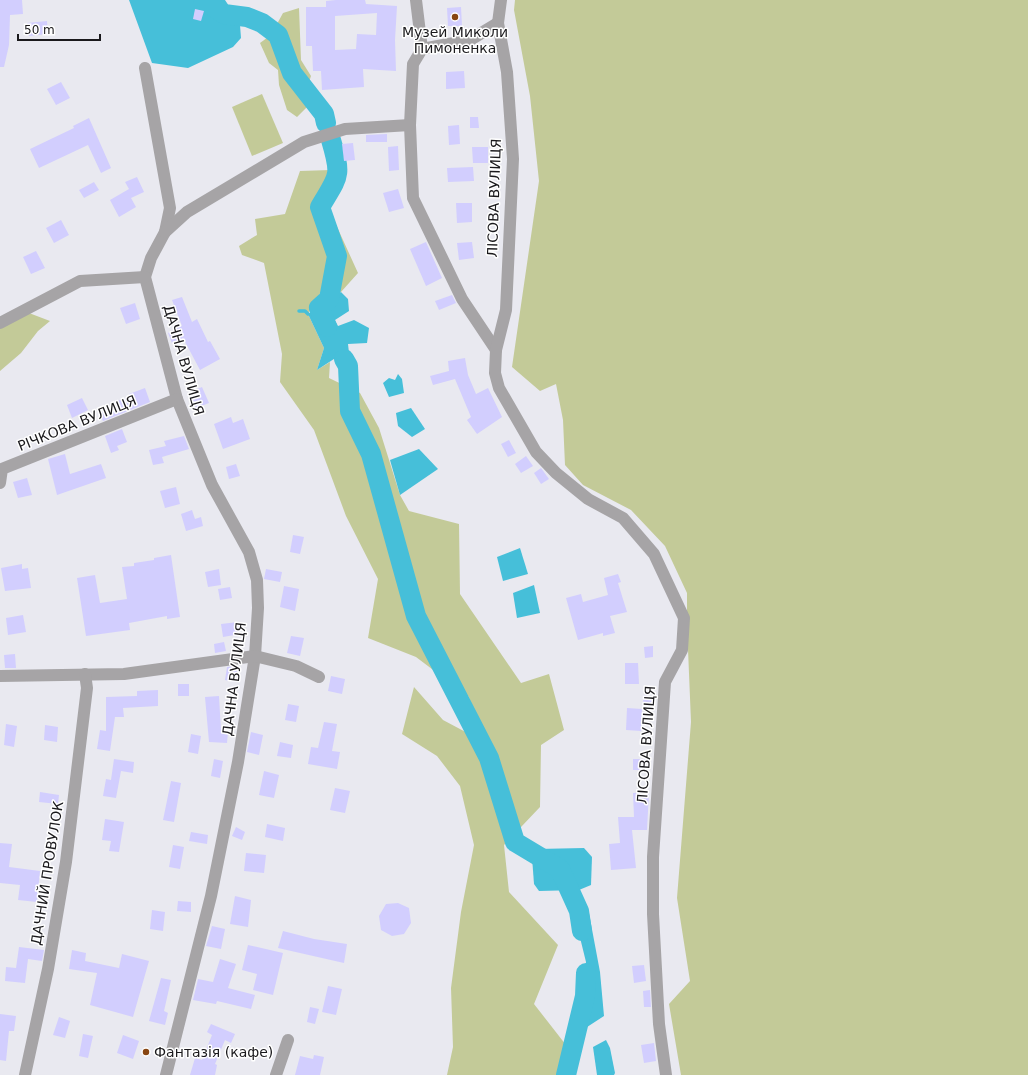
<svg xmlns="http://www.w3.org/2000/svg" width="1028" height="1075" viewBox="0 0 1028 1075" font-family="'DejaVu Sans',sans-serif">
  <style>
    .green { fill: #c3ca98 }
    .water { fill: #46bfd9 }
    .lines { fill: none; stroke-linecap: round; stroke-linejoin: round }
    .stream { stroke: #46bfd9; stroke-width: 3.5 }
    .river { stroke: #46bfd9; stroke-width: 20 }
    .building { fill: #d2cefe; fill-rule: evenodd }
    .street { stroke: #a6a4a6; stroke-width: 12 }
    .poi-dot { fill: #874512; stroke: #fff; stroke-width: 1.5 }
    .labels { text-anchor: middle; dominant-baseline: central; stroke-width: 3; stroke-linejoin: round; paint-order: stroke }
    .poi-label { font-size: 14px; fill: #1a191c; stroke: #fff }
    .street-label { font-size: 14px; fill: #1a191c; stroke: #fff }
  </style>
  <rect width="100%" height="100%" fill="#e9e9f0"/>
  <g class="green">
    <path d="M515,0H1028V1075H681L669,1004L690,981L677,898L691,722L687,625V593L665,546L631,510L583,485L565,465L563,420L556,384L540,391L512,367L539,181L530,96L514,10Z"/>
    <path d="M299,8L301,60L311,76L308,85L300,92L307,107L297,117L287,110L279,85L278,70L269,63L260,43L271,35L283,13Z"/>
    <path d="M262,94L283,143L252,156L232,107Z"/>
    <path d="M331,170L346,175L328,207L358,273L341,292L322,290L308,314L324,348L317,370L330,362L329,378L360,393L379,428L400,495L409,511L459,524L460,594L521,683L549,674L564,730L541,745L540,807L504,845L509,892L558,945L534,1004L566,1045L558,1075H447L453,1047L451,988L461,912L474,845L460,786L437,756L402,734L414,687L443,720L475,737L469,697L416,657L368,638L378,579L346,516L314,430L280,382L282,354L264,263L242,255L239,246L257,235L255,219L285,214L300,171Z"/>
    <path d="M29,313L50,321L38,331L21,353L0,371V327Z"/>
  </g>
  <g class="water">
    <path d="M129,0H225L233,12L253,17L257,23L240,25L241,38L233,47L188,68L152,63Z"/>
    <path d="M341,292L348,299L349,311L335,320L338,326L354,320L369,328L367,343L348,344L353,388L344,379L337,357L317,370L324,348L308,314Z"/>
    <path d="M398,374L402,379L404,393L389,397L383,383L389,378L395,380Z"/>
    <path d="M411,408L425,429L412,437L398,426L396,413Z"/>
    <path d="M419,449L438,469L400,495L390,460Z"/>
    <path d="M520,548L528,574L503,581L497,557Z"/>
    <path d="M534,585L540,613L517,618L513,593Z"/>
    <path d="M584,848L592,857L591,885L579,890L539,891L534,884L532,857L537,849Z"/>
    <path d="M578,904L588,908L600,972L604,1016L584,1029L582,1023L586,962L573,909Z"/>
    <path d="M606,1040L610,1048L615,1073L614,1075H597L593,1047Z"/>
  </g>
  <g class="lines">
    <path class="stream" d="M299,311H305L308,314"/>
    <g class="river">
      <path d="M203,0L224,14L247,17L262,23L278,35L292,73L324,114L326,123"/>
      <path d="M327,327L319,308L329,299L337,256L320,207C339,175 342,177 331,140"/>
      <path d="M344,359L348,366L350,411L371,454L416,616L489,758L515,842L560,869L579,911L582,931"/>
      <path d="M566,1075L585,996L586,973"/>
    </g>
  </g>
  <g class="building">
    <path d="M0,0H22L23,14L10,15L9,45L4,67H0Z"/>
    <path d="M336,0H365L366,4L397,6L395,40L396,71L363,69L364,87L322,90L321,71H313L312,46H306V7H326V1ZM377,13L376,35L357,34L356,49L335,50V16Z"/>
    <path d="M461,7L462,26H448L447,8Z"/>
    <path d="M195,9L204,11L201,21L193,19Z"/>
    <path d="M47,21L48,34L29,36L27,23Z"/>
    <path d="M464,71L465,88L446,89V72Z"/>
    <path d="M61,82L70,98L56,105L47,89Z"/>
    <path d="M470,117H478L479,128H470Z"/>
    <path d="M89,118L111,168L101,173L88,145L39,168L30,149L74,128L73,126Z"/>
    <path d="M459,125L460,144L449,145L448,126Z"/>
    <path d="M387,134V142H366V135Z"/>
    <path d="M353,143L355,160L344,161L342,144Z"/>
    <path d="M398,146L399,170L389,171L388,147Z"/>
    <path d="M472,147H488V163H473Z"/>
    <path d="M473,167L474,181L448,182L447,168Z"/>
    <path d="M137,177L144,192L131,198L136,207L119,217L110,200L129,189L125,182Z"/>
    <path d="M94,182L99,190L84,198L79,190Z"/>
    <path d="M398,189L404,208L389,212L383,193Z"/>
    <path d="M456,203H472V222L457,223Z"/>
    <path d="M61,220L69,235L54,243L46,228Z"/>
    <path d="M426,242L442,278L426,286L410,249Z"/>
    <path d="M472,242L474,258L459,260L457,243Z"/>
    <path d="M36,251L45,268L31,274L23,257Z"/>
    <path d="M452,295L456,303L439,310L435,301Z"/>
    <path d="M182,297L192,322L197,319L208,342L210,341L220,359L200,370L183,338L172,343L168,333L182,326L172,300Z"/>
    <path d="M135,303L140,319L126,324L120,308Z"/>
    <path d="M465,358L468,375L476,394L488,388L502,417L477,434L467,420L471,417L455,379L433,385L430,376L449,371L448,361Z"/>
    <path d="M202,387L209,403L196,408L190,392Z"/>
    <path d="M145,388L150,402L103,421L99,413L114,406L113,402L130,397L129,394Z"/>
    <path d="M82,398L88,410L72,418L67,405Z"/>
    <path d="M231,417L233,423L243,419L250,439L223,449L214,424Z"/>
    <path d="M122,429L127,442L117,446L119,450L111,453L105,436Z"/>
    <path d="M184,436L189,449L162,457L164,463L153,465L149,450L166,446L164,441Z"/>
    <path d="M509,440L516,453L508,457L501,444Z"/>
    <path d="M65,454L70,474L101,464L106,478L57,495L48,459Z"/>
    <path d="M526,456L533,466L521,473L515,464Z"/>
    <path d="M236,464L240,476L229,479L226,467Z"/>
    <path d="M541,468L549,479L541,484L534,473Z"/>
    <path d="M27,478L32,495L18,498L13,482Z"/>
    <path d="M176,487L180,504L165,508L160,491Z"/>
    <path d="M192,510L195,519L201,517L203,526L186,531L181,514Z"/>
    <path d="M293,535L304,537L300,554L290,552Z"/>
    <path d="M171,555L180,617L167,619V616L129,623L130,630L86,636L77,578L95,575L100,603L127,599L122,567L134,566V563L154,560V558Z"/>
    <path d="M22,564V569L28,568L31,588L5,591L1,568Z"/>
    <path d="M219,569L221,585L208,587L205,572Z"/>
    <path d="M266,569L282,572L280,582L264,579Z"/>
    <path d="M618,574L621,582L618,583L627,612L610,616L615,633L603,636V633L578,640L566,598L581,594L583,602L608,595L604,578Z"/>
    <path d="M284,586L299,589L295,611L280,607Z"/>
    <path d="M230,587L232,598L220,600L218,589Z"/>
    <path d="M23,615L26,632L8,635L6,618Z"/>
    <path d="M238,622L240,634L223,637L221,624Z"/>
    <path d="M291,636L304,638L300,656L287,653Z"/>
    <path d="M224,642L226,651L215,653L214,644Z"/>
    <path d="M653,646V657L645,658L644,647Z"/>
    <path d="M15,654L16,668H5L4,655Z"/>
    <path d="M625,663H638L639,684H625Z"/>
    <path d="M238,666L236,682L225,680L227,667Z"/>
    <path d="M331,676L345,679L342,694L328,691Z"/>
    <rect x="178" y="684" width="11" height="12"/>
    <path d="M158,690V706L123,708L124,717H115L110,751L97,749L100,730L106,731V697L137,696V691Z"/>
    <path d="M644,695L653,697L652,711L642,709Z"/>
    <path d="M219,696L221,731L228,732L227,743L209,742L205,697Z"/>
    <path d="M288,704L299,706L296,722L285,720Z"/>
    <path d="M627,708L642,709L641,731L626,730Z"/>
    <path d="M324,722L337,724L332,751L340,752L337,769L308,764L311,747L318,748Z"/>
    <path d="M6,724L17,726L14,747L4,745Z"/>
    <path d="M45,725L58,727L57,742L44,740Z"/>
    <path d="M251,732L263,735L259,755L247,752Z"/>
    <path d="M191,734L201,736L198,754L188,752Z"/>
    <path d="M280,742L293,745L291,758L277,756Z"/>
    <path d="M114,759L134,762L133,773L121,771L116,798L103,796L106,779L111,780Z"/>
    <path d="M214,759L223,761L220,778L211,776Z"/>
    <rect x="633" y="759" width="13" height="11"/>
    <path d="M264,771L279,775L274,798L259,795Z"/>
    <path d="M171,781L181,783L174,822L163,820Z"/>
    <path d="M335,788L350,791L345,813L330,810Z"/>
    <path d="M40,792L59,795L58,804L39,802Z"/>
    <path d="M649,792L647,830H632L636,868L611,870L609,844L620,843L618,817H634L633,793Z"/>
    <path d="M105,819L124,822L119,852L109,851L111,841L102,840Z"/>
    <path d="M267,824L285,828L283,841L265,837Z"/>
    <path d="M236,827L245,832L242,840L232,836Z"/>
    <path d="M191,832L208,835L207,844L189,841Z"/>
    <path d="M0,843L12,844L9,867L40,871L37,902L18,900L20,885L0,883Z"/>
    <path d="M173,845L184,847L180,869L169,867Z"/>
    <path d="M246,853L266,855L264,873L244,871Z"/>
    <path d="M235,896L251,900L248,927L230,924Z"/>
    <path d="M178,901L191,902V912L177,911Z"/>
    <path d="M398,903L409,908L411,923L404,934L392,936L381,930L379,916L386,904Z"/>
    <path d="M152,910L165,912L163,931L150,929Z"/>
    <path d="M212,926L225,929L221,949L206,946Z"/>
    <path d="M283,931L314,939L347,944L344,963L278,948Z"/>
    <path d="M248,945L283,953L273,995L253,990L257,974L242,970Z"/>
    <path d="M19,947L44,950L42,961L28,959L25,983L5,981L6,967L16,968Z"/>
    <path d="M72,950L86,953L85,961L119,968L122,954L149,961L133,1017L90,1005L97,973L69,969Z"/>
    <path d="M220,959L236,964L228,988L255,995L251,1009L217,1001L216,1004L193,1000L198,979L213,982Z"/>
    <path d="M644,965L646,981L634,983L632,966Z"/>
    <path d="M161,978L171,980L164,1011L168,1013L165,1025L149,1021Z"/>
    <path d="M328,986L342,989L336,1015L322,1012Z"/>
    <path d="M650,990L651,1007H644L643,991Z"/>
    <path d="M310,1007L319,1009L315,1024L307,1022Z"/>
    <path d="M0,1014L16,1016L14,1031H9L6,1061L0,1060Z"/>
    <path d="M59,1017L70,1021L65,1038L53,1035Z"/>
    <path d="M211,1024L235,1034L231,1043L225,1040L215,1064L217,1065L215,1075H190L195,1058L202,1060L212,1035L207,1032Z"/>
    <path d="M83,1034L93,1036L88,1058L79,1056Z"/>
    <path d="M123,1035L139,1041L133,1059L117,1053Z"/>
    <path d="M654,1043L656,1061L644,1063L641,1045Z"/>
    <path d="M314,1055L324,1057L320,1075H295L300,1056L313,1059Z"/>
  </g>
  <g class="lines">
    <g class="street">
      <path d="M416,0L422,49L413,64L410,125L413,198L462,299L496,350"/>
      <path d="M501,0L498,23L507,72L513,159L506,310L496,350L495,373L499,388L536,452L556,473L588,499L623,518L654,554L684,618L682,650L665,682L653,857V914L659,1024L666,1075"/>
      <path d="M422,49L470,40L498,23"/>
      <path d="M145,68L170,208L165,232L151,258L145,277L177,399L212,485L249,552L257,580L258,608L255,656L238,762L211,896L166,1075"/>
      <path d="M165,232L187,212L304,142L345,129L410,125"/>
      <path d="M0,323L80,281L145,277"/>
      <path d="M0,483L2,469L177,399"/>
      <path d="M0,676L124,674L255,656L296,666L319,677"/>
      <path d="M25,1075L48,969L66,862L87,688L85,674"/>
      <path d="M276,1075L288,1040"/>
    </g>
  </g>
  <g class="poi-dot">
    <circle cx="455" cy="17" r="4"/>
    <circle cx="146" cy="1052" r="4"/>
  </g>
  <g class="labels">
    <g class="poi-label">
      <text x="455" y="32">Музей Миколи<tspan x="455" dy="16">Пимоненка</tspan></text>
      <text x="154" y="1052" text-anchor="start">Фантазія (кафе)</text>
    </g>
    <g class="street-label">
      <text transform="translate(494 198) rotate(-88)">ЛІСОВА ВУЛИЦЯ</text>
      <text transform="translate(184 360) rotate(74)">ДАЧНА ВУЛИЦЯ</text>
      <text transform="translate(77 423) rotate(-22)">РІЧКОВА ВУЛИЦЯ</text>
      <text transform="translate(234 679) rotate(-83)">ДАЧНА ВУЛИЦЯ</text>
      <text transform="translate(646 745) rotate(-86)">ЛІСОВА ВУЛИЦЯ</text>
      <text transform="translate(47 873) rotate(-81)">ДАЧНИЙ ПРОВУЛОК</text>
    </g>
  </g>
  <path d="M18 34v6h82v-6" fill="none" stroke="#1a191c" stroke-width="2"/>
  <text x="24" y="34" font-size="12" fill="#1a191c" stroke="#ffffff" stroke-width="3" paint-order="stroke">50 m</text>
</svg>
